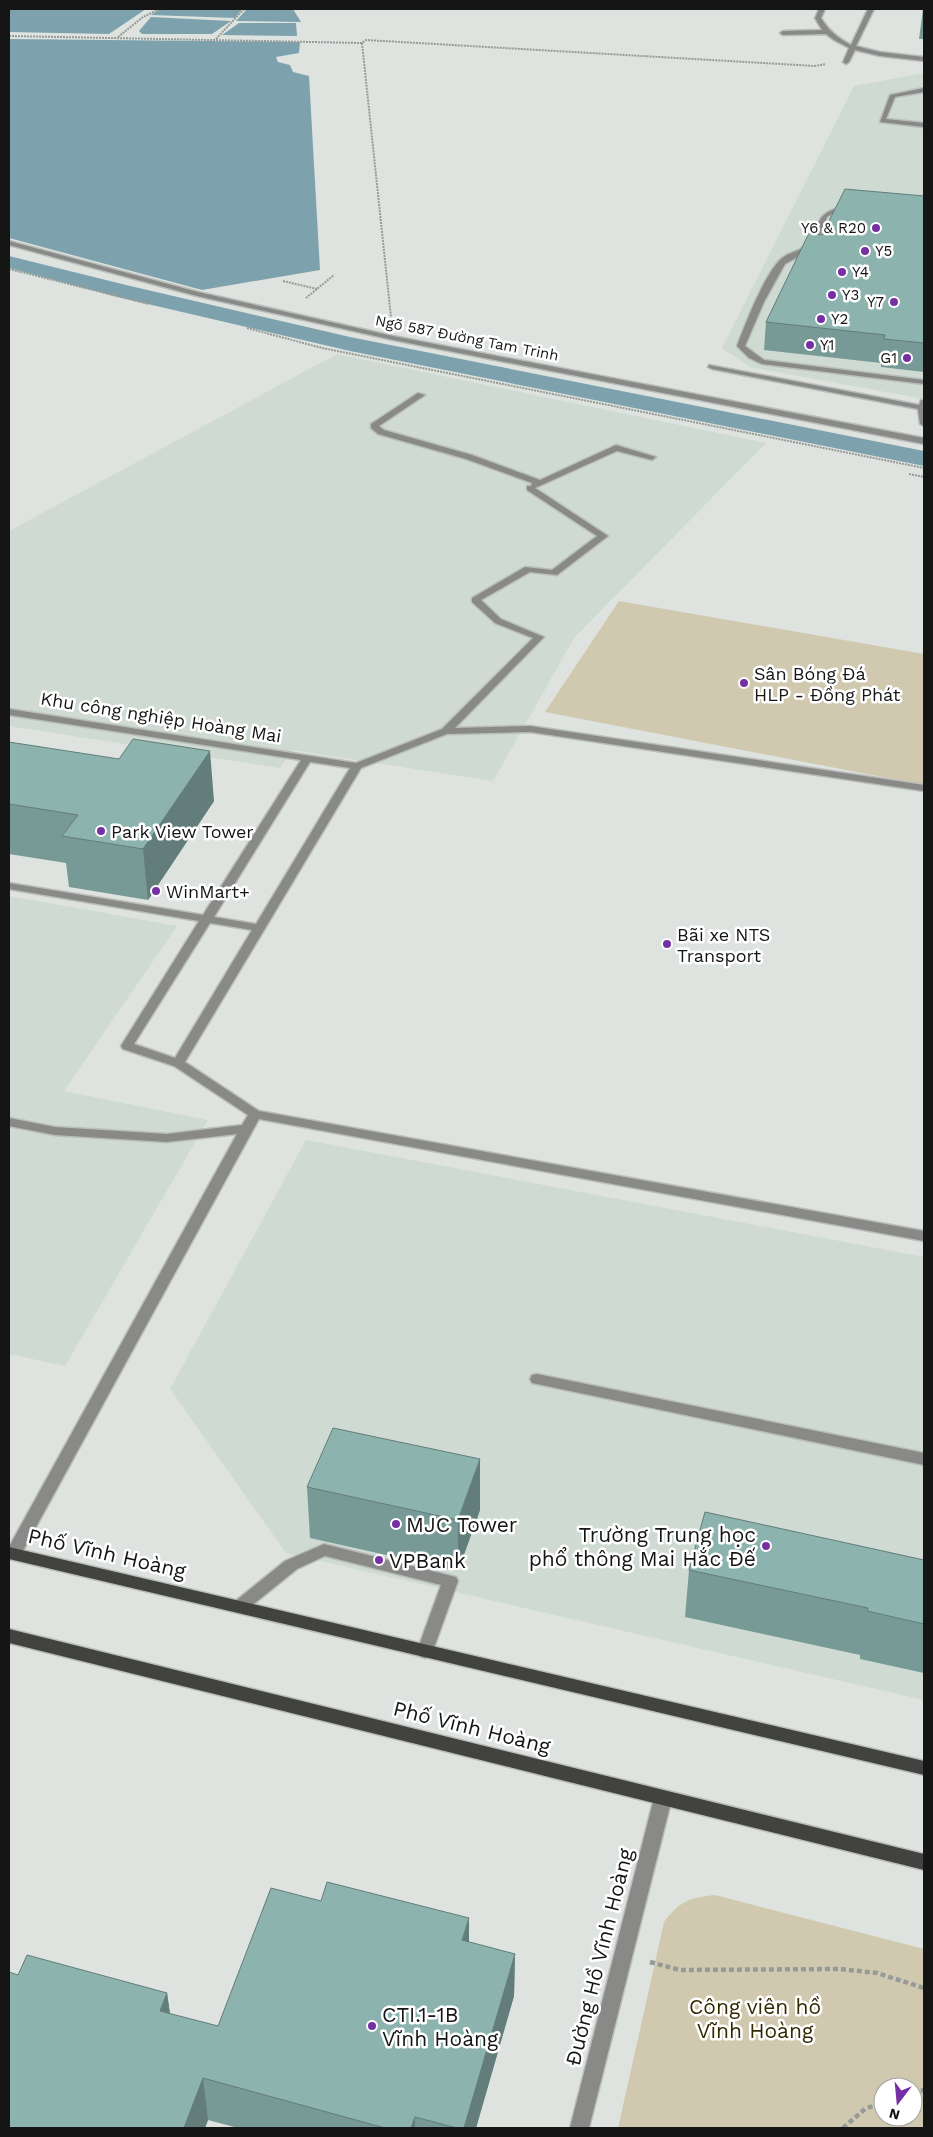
<svg xmlns="http://www.w3.org/2000/svg" width="933" height="2137" viewBox="0 0 933 2137" font-family="'Work Sans',sans-serif">
  <style>
    .built { fill: #cedad2 }
    .green { fill: #d0c9b0; fill-rule: evenodd }
    .water { fill: #7ea2ad }
    .lines { fill: none; stroke-linecap: round; stroke-linejoin: round }
    .canal { fill: #7ea2ad; fill-rule: evenodd }
    .minor-casing { stroke: #babebb; stroke-width: 3 }
    .major-casing { stroke: #babebb; stroke-width: 3 }
    .path-far1 { stroke: #979b98; stroke-width: 2; stroke-dasharray: 2 1; stroke-linecap: butt }
    .path { stroke: #979b98; stroke-width: 4.5; stroke-dasharray: 5 3; stroke-linecap: butt }
    .minor { fill: #898988; fill-rule: evenodd }
    .major { fill: #424340; fill-rule: evenodd }
    .wall { fill: #789a96 }
    .shaded-wall { fill: #627d7a }
    .building { fill: #8cb3ae; stroke: #627d7a }
    .poi-dot { fill: #7530a4; stroke: #fff; stroke-width: 2 }
    .labels { text-anchor: middle; dominant-baseline: central; stroke-width: 5; stroke-linejoin: round; paint-order: stroke }
    .far-poi-label { font-size: 15px; fill: #141514; stroke: #fff; text-anchor: start }
    .far-street-label { font-size: 15px; fill: #141514; stroke: #fff }
    .poi-label { font-size: 18px; fill: #141514; stroke: #fff; text-anchor: start }
    .street-label { font-size: 18px; fill: #141514; stroke: #fff }
    .near-poi-label { font-size: 21px; fill: #141514; stroke: #fff; text-anchor: start }
    .near-street-label { font-size: 21px; fill: #141514; stroke: #fff }
    .near-park-label { font-size: 21px; fill: #332900; stroke: #fff }
  </style>
  <rect width="100%" height="100%" fill="#dee3e0"/>
  <g class="built">
    <path d="M924,73V399L750,367L722,348L854,86Z"/>
    <path d="M337,354L766,443L574,638L493,781L292,750L280,768L9,726V531Z"/>
    <path d="M9,896L177,926L64,1091L208,1120L65,1366L9,1354Z"/>
    <path d="M306,1140L924,1257V1700L286,1553L170,1389Z"/>
  </g>
  <g class="green">
    <path d="M619,601L924,654V785L545,712Z"/>
    <path d="M715,1895L924,1949V2128H618L664,1922C680,1901 689,1898 715,1895ZM883,2087H913V2117H883Z"/>
  </g>
  <g class="water">
    <path d="M9,9H146L109,34L9,32Z"/>
    <path d="M160,9H242L235,18L151,15Z"/>
    <path d="M247,9H293L301,22L236,21Z"/>
    <path d="M151,17L231,21L212,34H142L139,31Z"/>
    <path d="M239,23H296L297,36L222,35Z"/>
    <path d="M9,39L300,42L299,53L276,57L278,62L290,65L293,72L309,76L320,270L202,290L9,238Z"/>
  </g>
  <g class="lines">
    <path class="canal" d="M9,256L126,285L350,337L924,451V466L350,351L122,298L9,268Z"/>
    <defs>
      <g id="minor">
        <path d="M819,9H825L821,18C829,31 838,38 851,45L868,9H874L856,46L880,52L924,57V61L880,56L855,50L849,62L846,64L843,62L849,48L834,40L826,34L783,35L780,33L783,31L822,30L815,18Z"/>
        <path d="M924,88V92L895,97L886,119L924,123V127L880,122L890,95Z"/>
        <path d="M838,208H850L854,210L832,214L827,217L818,241L812,249L785,264L764,302L745,346L764,360L924,380V384L762,364L749,358L737,346C745,325 765,273 781,259C788,252 800,252 807,244C822,229 812,215 838,208Z"/>
        <path d="M9,241L198,292L393,336L924,438V444L393,340L197,296L9,245Z"/>
        <path d="M709,365L919,405L921,400H924V426L920,424L918,409L712,369L708,367Z"/>
        <path d="M418,393L425,395L379,426L384,430L472,455L540,480L616,445L656,457L652,460L617,451L535,488L608,536L557,575L530,572L481,600L501,619L544,637L455,728L530,726L924,785V791L530,732L447,734L361,768L185,1062L259,1111L924,1231V1241L259,1119L19,1558L9,1559V1547L237,1134L167,1142L55,1135L9,1126V1118L55,1127L167,1134L242,1125L248,1115L174,1066L123,1049L121,1046L199,921L9,889V883L203,915L301,760L9,715V709L356,763L442,729L533,638L495,623L472,602V598L525,567L552,570L597,536L527,490V486H531L532,483L466,459L378,434L371,428V424ZM310,762L350,768L256,924L214,917ZM210,923L252,930L175,1058L134,1044Z"/>
        <path d="M537,1374L924,1453V1465L532,1383L530,1379L532,1375Z"/>
        <path d="M324,1544L456,1577L458,1581L431,1656L425,1658L419,1656L417,1651L441,1585L325,1556L297,1569L245,1611L239,1613L233,1611L231,1607L233,1603L285,1561Z"/>
        <path d="M663,1791L669,1793L672,1798L589,2128H570L654,1798L657,1793Z"/>
      </g>
      <g id="major">
        <path d="M9,1547L924,1761V1775L9,1559Z"/>
        <path d="M9,1629L924,1854V1870L9,1643Z"/>
      </g>
    </defs>
    <use href="#minor" class="minor-casing"/>
    <use href="#major" class="major-casing"/>
    <g class="path-far1">
      <path d="M9,36L362,43L366,40L815,66L826,64"/>
      <path d="M118,37L143,17L160,9"/>
      <path d="M216,39L244,9"/>
      <path d="M362,43L391,317"/>
      <path d="M9,269L149,304"/>
      <path d="M283,281L317,289"/>
      <path d="M306,298L334,275"/>
      <path d="M247,328L322,348L924,468"/>
      <path d="M909,474L924,477"/>
    </g>
    <g class="path">
      <path d="M650,1962L680,1970L840,1969L877,1973L924,1988"/>
      <path d="M913,2093L924,2090"/>
      <path d="M843,2128L865,2109L883,2102"/>
    </g>
    <use href="#minor" class="minor"/>
    <use href="#major" class="major"/>
  </g>
  <g class="wall">
    <path d="M923,9H924V39H919Z"/>
    <path d="M924,196V372L881,367V363L764,350L766,322L822,235Z"/>
    <path d="M9,742L214,801L148,900L69,887L66,863L9,854Z"/>
    <path d="M480,1459V1510L458,1571L310,1538L307,1487Z"/>
    <path d="M924,1560V1673L860,1659V1655L685,1617L689,1570Z"/>
    <path d="M469,1942L515,1954L514,1996L476,2128H238L208,2120L205,2128H9L18,1975L167,1993L170,2014L218,2026Z"/>
  </g>
  <g class="shaded-wall">
    <path d="M210,751L214,801L148,900L143,849Z"/>
    <path d="M480,1459V1510L458,1571V1520Z"/>
    <path d="M469,1918V1961L462,1940Z"/>
    <path d="M515,1954L514,1996L476,2128H464Z"/>
    <path d="M167,1993L173,2035L160,2011Z"/>
    <path d="M203,2078L208,2120L205,2128H184Z"/>
    <path d="M415,2117V2128H411Z"/>
  </g>
  <g class="building">
    <path d="M845,189L924,196V343L884,339L885,335L766,322L809,233L822,235Z"/>
    <path d="M133,739L210,751L143,849L62,836L78,815L9,804V742L119,759Z"/>
    <path d="M333,1428L480,1459L458,1520L307,1487Z"/>
    <path d="M705,1512L924,1560V1624L867,1611L868,1608L689,1570Z"/>
    <path d="M327,1882L469,1918L462,1940L515,1954L464,2128H457L415,2117L411,2128H385L203,2078L184,2128H9V1972L18,1975L27,1955L167,1993L160,2011L218,2026L271,1888L321,1901Z"/>
  </g>
  <g class="poi-dot">
    <circle cx="876" cy="228" r="5"/>
    <circle cx="865" cy="251" r="5"/>
    <circle cx="842" cy="272" r="5"/>
    <circle cx="832" cy="295" r="5"/>
    <circle cx="894" cy="302" r="5"/>
    <circle cx="821" cy="319" r="5"/>
    <circle cx="810" cy="345" r="5"/>
    <circle cx="907" cy="358" r="5"/>
    <circle cx="744" cy="683" r="5"/>
    <circle cx="101" cy="831" r="5"/>
    <circle cx="156" cy="891" r="5"/>
    <circle cx="667" cy="944" r="5"/>
    <circle cx="396" cy="1524" r="5"/>
    <circle cx="766" cy="1546" r="5"/>
    <circle cx="379" cy="1560" r="5"/>
    <circle cx="372" cy="2026" r="5"/>
  </g>
  <g class="labels">
    <g class="far-poi-label">
      <text x="866" y="228" text-anchor="end">Y6 &amp; R20</text>
      <text x="875" y="251">Y5</text>
      <text x="852" y="272">Y4</text>
      <text x="842" y="295">Y3</text>
      <text x="884" y="302" text-anchor="end">Y7</text>
      <text x="831" y="319">Y2</text>
      <text x="820" y="345">Y1</text>
      <text x="897" y="358" text-anchor="end">G1</text>
    </g>
    <g class="far-street-label">
      <text transform="translate(467 338) rotate(11)">Ngõ 587 Đường Tam Trinh</text>
    </g>
    <g class="poi-label">
      <text x="754" y="673">Sân Bóng Đá<tspan x="754" dy="21">HLP - Đồng Phát</tspan></text>
      <text x="111" y="831">Park View Tower</text>
      <text x="166" y="891">WinMart+</text>
      <text x="677" y="934">Bãi xe NTS<tspan x="677" dy="21">Transport</tspan></text>
    </g>
    <g class="street-label">
      <text transform="translate(161 717) rotate(9)">Khu công nghiệp Hoàng Mai</text>
    </g>
    <g class="near-poi-label">
      <text x="406" y="1524">MJC Tower</text>
      <text x="756" y="1534" text-anchor="end">Trường Trung học<tspan x="756" dy="24">phổ thông Mai Hắc Đế</tspan></text>
      <text x="389" y="1560">VPBank</text>
      <text x="382" y="2014">CTI.1-1B<tspan x="382" dy="24">Vĩnh Hoàng</tspan></text>
    </g>
    <g class="near-street-label">
      <text transform="translate(107 1553) rotate(13)">Phố Vĩnh Hoàng</text>
      <text transform="translate(472 1727) rotate(14)">Phố Vĩnh Hoàng</text>
      <text transform="translate(599 1957) rotate(-76)">Đường Hồ Vĩnh Hoàng</text>
    </g>
    <g class="near-park-label">
      <text x="755" y="2006">Công viên hồ<tspan x="755" dy="24">Vĩnh Hoàng</tspan></text>
    </g>
  </g>
  <rect width="933" height="2137" fill="none" stroke="#141514" stroke-width="20"/>
  <g transform="translate(898 2102) rotate(196)"><circle r="24" fill="#ffffff" stroke="#a1a1a1"/>
  <path d="M0-4L9 19L0 12L-9 19Z" fill="#7530a4"/>
  <text y="-8" font-size="14" font-weight="bold" text-anchor="middle" fill="#141514">N</text>
  </g>
</svg>
